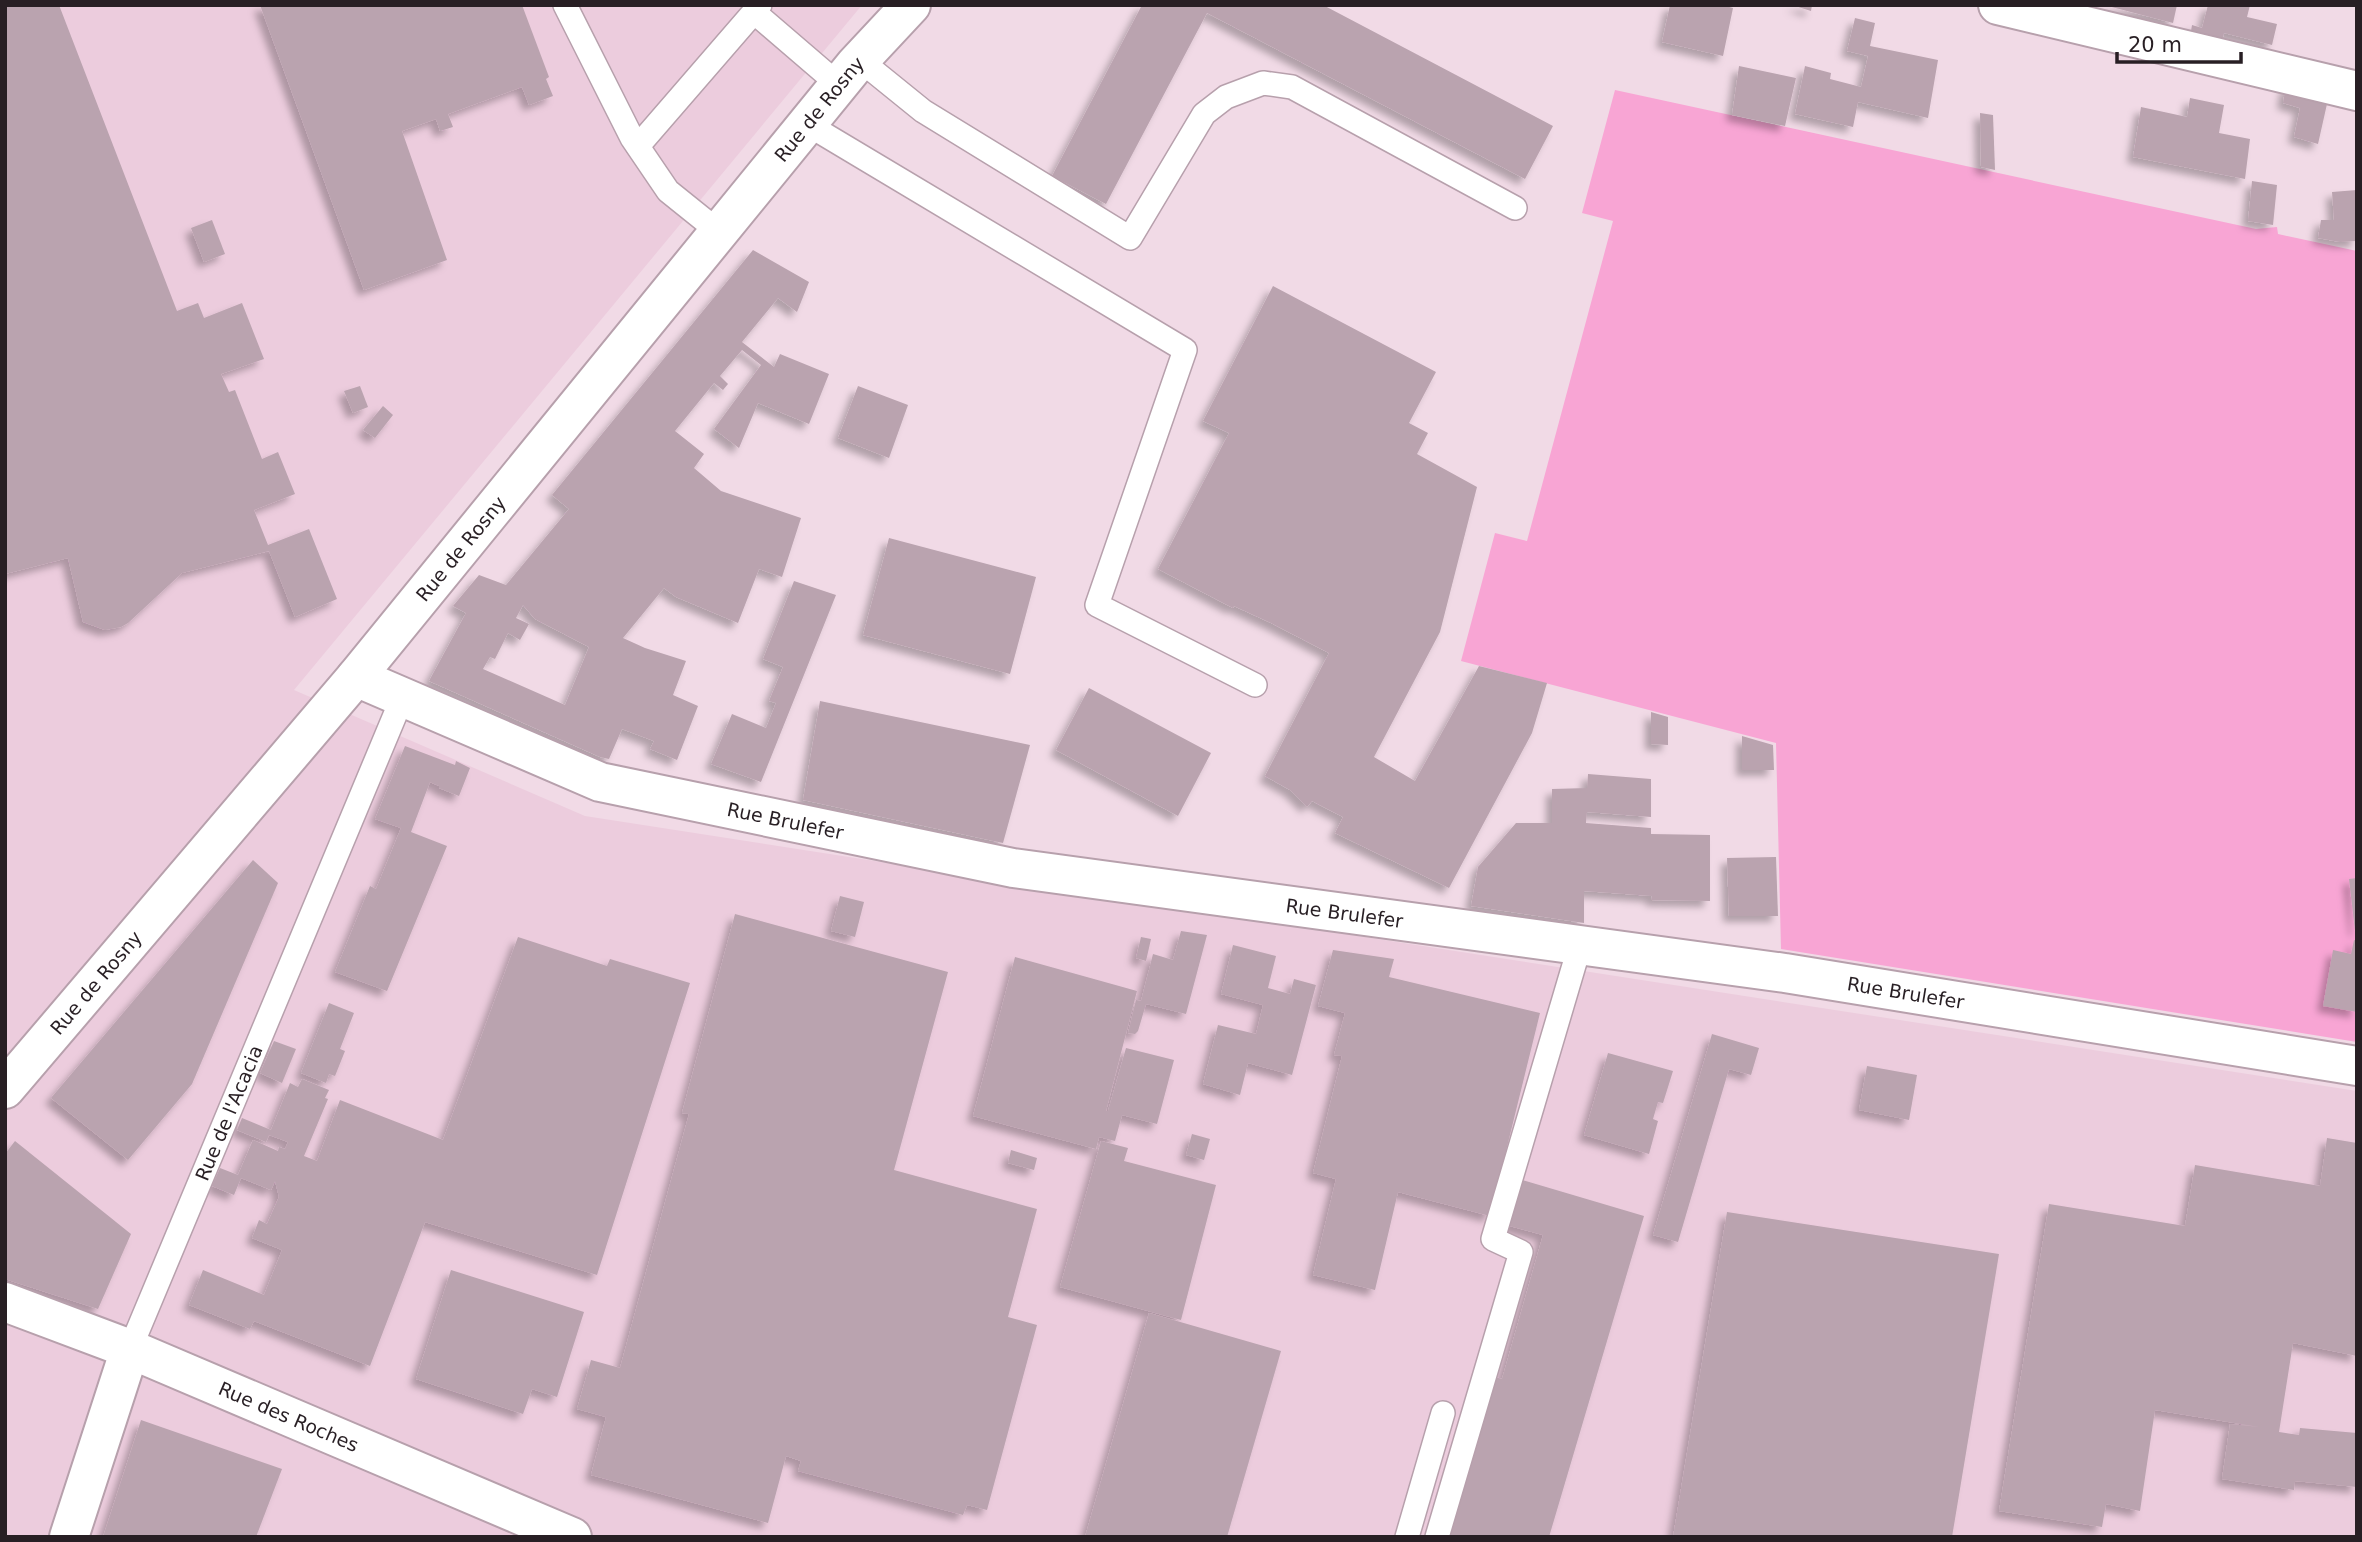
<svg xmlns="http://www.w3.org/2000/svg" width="2362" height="1542" viewBox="0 0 2362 1542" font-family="'DejaVu Sans',sans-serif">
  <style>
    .built { fill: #ecccdd }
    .green { fill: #f8a5d4 }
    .building { fill: #baa3af; fill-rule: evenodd; filter: url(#shadow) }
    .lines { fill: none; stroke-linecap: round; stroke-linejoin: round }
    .lane-casing { stroke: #b7a0ac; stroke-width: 26 }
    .street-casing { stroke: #b7a0ac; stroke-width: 42 }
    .secondary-casing { stroke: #b7a0ac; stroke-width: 42 }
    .lane { stroke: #fff; stroke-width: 23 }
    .street { stroke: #fff; stroke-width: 38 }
    .secondary { stroke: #fff; stroke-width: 38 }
    .labels { text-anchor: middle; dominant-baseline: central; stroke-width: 5; stroke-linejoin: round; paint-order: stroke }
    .street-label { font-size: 19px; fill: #281f24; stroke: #fff }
  </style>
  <defs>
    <filter id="shadow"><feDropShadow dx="-6" dy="6" stdDeviation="3.5" flood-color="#0004"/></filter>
  </defs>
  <rect width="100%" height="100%" fill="#f1dae6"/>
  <path class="built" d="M5,5H862L294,690L585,816L2357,1091V1537H5Z"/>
  <path class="green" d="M1615,90L2256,229L2277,227L2278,234L2357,251V1042L1781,949L1776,743L1461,661L1495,533L1527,541L1613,221L1582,213Z"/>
  <g class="building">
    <path d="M5,5H59L177,311L198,303L204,318L242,303L264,359L221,374L229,392L235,390L262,459L278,452L295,494L254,510L268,545L309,529L337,599L295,617L269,551L182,573L128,623L121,627L105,630L83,622L68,558L5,574Z"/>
    <path d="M260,5H522L549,77L546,79L553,96L529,105L522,87L448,114L453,127L440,131L436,119L402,131L447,260L364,290Z"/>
    <path d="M1142,5H1323L1553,126L1525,179L1207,13L1106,204L1052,176Z"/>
    <path d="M1670,5H1722L1733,8L1723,56L1662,42Z"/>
    <path d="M1792,5H1812L1811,11Z"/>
    <path d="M2104,5H2177L2173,23Z"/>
    <path d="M2208,5H2250L2247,17L2277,24L2272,45L2224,33L2221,45L2190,37L2192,25L2202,28Z"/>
    <path d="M1855,18L1875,23L1870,46L1938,60L1928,118L1858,102L1853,127L1795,114L1805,66L1831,73L1830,79L1861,87L1868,56L1847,51Z"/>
    <path d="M1739,66L1796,78L1785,126L1732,115Z"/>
    <path d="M2286,85L2329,95L2318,144L2294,137L2300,108L2283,103Z"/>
    <path d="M2190,98L2224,105L2219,133L2250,139L2245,179L2133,157L2141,107L2187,117Z"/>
    <path d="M1980,113L1993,115L1995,170L1981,167Z"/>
    <path d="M2252,181L2277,185L2273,225L2248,221Z"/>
    <path d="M2357,190V241L2340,242L2318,238L2321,220H2334L2332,192Z"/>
    <path d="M212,220L225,254L204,262L191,228Z"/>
    <path d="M753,250L809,282L797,312L778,298L742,342L774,367L780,354L829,374L809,424L758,403L739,448L714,429L761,365L742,350L720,376L728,384L723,390L714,383L675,431L704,454L694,468L721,491L801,518L782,577L759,569L738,623L676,597L664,588L623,638L645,648L686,661L673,695L698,706L677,760L650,749L654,741L622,729L609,759L600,757L429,681L466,613L453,606L479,575L506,585L569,509L552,495ZM523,605L535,619L589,647L565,705L483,669L490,657L495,659L508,633L520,640L529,624L516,618Z"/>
    <path d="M1273,286L1436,372L1409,423L1428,433L1417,454L1477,487L1440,632L1374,757L1415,781L1479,666L1547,683L1532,733L1449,888L1335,833L1343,817L1312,801L1307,807L1290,790L1265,776L1329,653L1271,623L1234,606L1233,608L1158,569L1229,433L1203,421Z"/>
    <path d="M360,386L368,407L353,413L344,391Z"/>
    <path d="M858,386L908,405L889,458L838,438Z"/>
    <path d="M383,406L393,415L375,438L363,430Z"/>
    <path d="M889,538L1036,577L1010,674L863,635Z"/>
    <path d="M794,581L836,595L761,782L711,764L732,714L766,728L776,703L769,701L783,667L763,659Z"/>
    <path d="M1089,688L1211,753L1178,816L1056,750Z"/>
    <path d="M820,701L1030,745L1003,843L803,800Z"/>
    <path d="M1651,712L1668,717V745L1651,744Z"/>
    <path d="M1742,736L1773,745L1774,770H1742Z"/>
    <path d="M405,746L455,765L456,761L470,768L459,796L439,788V786L430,782L411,832L447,846L387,991L335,972L370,886L376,889L401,828L375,819Z"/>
    <path d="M1588,774L1651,779V817L1587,812L1586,823L1651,828V834L1710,835V901L1651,900L1652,896L1584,891V923L1471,906L1478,867L1516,823H1552V789L1587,788Z"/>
    <path d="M1776,857L1778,916H1729L1727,858Z"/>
    <path d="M253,860L278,883L192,1084L128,1160L51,1098Z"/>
    <path d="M2357,878V931H2355L2349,879Z"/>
    <path d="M840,896L864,902L855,937L831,931Z"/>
    <path d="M735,914L948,972L894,1170L1037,1209L1008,1317L1037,1325L987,1510L967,1505L963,1515L798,1471L801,1461L786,1456L768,1523L591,1475L606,1417L577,1409L591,1360L620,1368L689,1114L682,1113Z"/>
    <path d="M1181,931L1207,935L1186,1014L1146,1004L1138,1031L1135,1034L1128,1033L1136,1000L1141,1001L1153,954L1173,960Z"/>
    <path d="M518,937L607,966L610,959L690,983L597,1275L425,1222L370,1366L254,1321L250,1329L189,1305L203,1270L264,1295L282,1250L252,1238L259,1220L267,1224L279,1197L275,1181L271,1190L241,1178L234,1195L212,1186L220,1168L238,1175L253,1140L278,1151L279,1147L285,1149L288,1142L269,1135L266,1142L237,1130L242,1118L271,1130L290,1083L298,1087L302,1079L329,1090L325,1098L328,1099L304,1156L317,1161L340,1100L443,1140Z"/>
    <path d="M1141,937L1151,939L1146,961L1136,958Z"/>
    <path d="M2354,940L2357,941V1012L2323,1006L2333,950L2351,954Z"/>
    <path d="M1233,945L1276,956L1268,988L1290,994L1294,979L1316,985L1292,1075L1248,1063L1240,1095L1203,1084L1218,1025L1256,1034L1263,1005L1221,994Z"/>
    <path d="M1333,950L1394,959L1389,977L1540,1013L1490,1216L1398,1192L1375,1290L1313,1275L1336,1179L1313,1173L1342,1056L1334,1055L1345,1013L1318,1006Z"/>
    <path d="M1015,957L1137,991L1106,1111H1108L1126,1048L1174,1060L1157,1124L1122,1115L1115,1141L1099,1137L1096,1149L973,1116Z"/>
    <path d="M329,1003L354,1013L340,1049L345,1051L335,1076L329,1074L326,1083L301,1073Z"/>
    <path d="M1712,1034L1759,1048L1751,1075L1729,1069L1678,1242L1653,1235Z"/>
    <path d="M274,1041L296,1049L282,1083L260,1073Z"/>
    <path d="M1608,1053L1673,1071L1663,1103L1658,1102L1653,1119L1658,1121L1649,1154L1584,1135Z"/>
    <path d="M1867,1066L1917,1075L1909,1120L1859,1110Z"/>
    <path d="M1192,1134L1210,1139L1204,1160L1186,1155Z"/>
    <path d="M2327,1138L2357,1143V1356L2293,1343L2279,1432L2299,1435L2300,1428L2357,1433V1487L2295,1481L2294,1490L2222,1479L2230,1424L2259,1427L2155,1410L2140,1511L2106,1504L2102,1527L1999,1511L2049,1204L2185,1226L2195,1165L2320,1186Z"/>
    <path d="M15,1141L131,1234L98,1309L5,1279V1154Z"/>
    <path d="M1101,1141L1128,1148L1124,1161L1216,1185L1181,1320L1060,1287Z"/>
    <path d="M1011,1150L1037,1158L1034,1170L1008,1163Z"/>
    <path d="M1519,1179L1644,1216L1549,1537H1439L1487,1375L1502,1379L1543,1235L1506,1225Z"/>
    <path d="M1727,1212L1999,1254L1952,1537H1673Z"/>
    <path d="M451,1270L584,1312L557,1397L532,1389L523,1414L416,1379Z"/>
    <path d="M1149,1313L1281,1351L1227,1537H1085Z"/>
    <path d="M141,1420L282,1469L256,1537H103Z"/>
  </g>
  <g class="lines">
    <defs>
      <g id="lane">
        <path d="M565,5L632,138L668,191L719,232"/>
        <path d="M754,12L839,85"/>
        <path d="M860,60L923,111L1130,238L1204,114L1226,97L1263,83L1292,87L1515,208"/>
        <path d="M807,124L1185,350L1097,605L1255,685"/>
        <path d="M638,146L760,5"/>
        <path id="s1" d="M130,1349L403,696"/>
        <path d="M1407,1537L1443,1413"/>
        <path d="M1437,1537L1521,1252L1493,1239L1580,945"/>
      </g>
      <g id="street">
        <path d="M1998,5L2357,91"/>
        <path id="s2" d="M356,677L600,782L1013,868L1785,973L2357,1066"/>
        <path id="s3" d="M5,1302L130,1349L572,1537"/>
        <path d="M69,1537L130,1349"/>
      </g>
      <g id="secondary">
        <path id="s4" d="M5,1089L356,677L855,65L911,5"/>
      </g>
    </defs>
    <use href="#lane" class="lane-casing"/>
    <use href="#street" class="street-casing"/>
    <use href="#secondary" class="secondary-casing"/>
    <use href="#lane" class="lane"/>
    <use href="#street" class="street"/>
    <use href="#secondary" class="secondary"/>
  </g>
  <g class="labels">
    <g class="street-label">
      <text stroke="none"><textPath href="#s4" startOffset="1274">Rue de Rosny</textPath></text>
      <text stroke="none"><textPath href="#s4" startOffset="707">Rue de Rosny</textPath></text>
      <text stroke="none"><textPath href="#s2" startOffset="455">Rue Brulefer</textPath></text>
      <text stroke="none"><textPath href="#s2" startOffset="1022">Rue Brulefer</textPath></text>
      <text stroke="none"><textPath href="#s4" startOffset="140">Rue de Rosny</textPath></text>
      <text stroke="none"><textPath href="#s2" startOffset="1589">Rue Brulefer</textPath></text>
      <text stroke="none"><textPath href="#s1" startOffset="256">Rue de l'Acacia</textPath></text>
      <text stroke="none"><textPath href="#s3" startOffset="306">Rue des Roches</textPath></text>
    </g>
  </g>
  <rect width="2362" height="1542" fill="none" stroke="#281f24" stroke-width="14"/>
  <path d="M2117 52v10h124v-10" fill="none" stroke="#281f24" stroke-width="3.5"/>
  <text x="2128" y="52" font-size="21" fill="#281f24" stroke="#ffffff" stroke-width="5" paint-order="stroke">20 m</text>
</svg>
